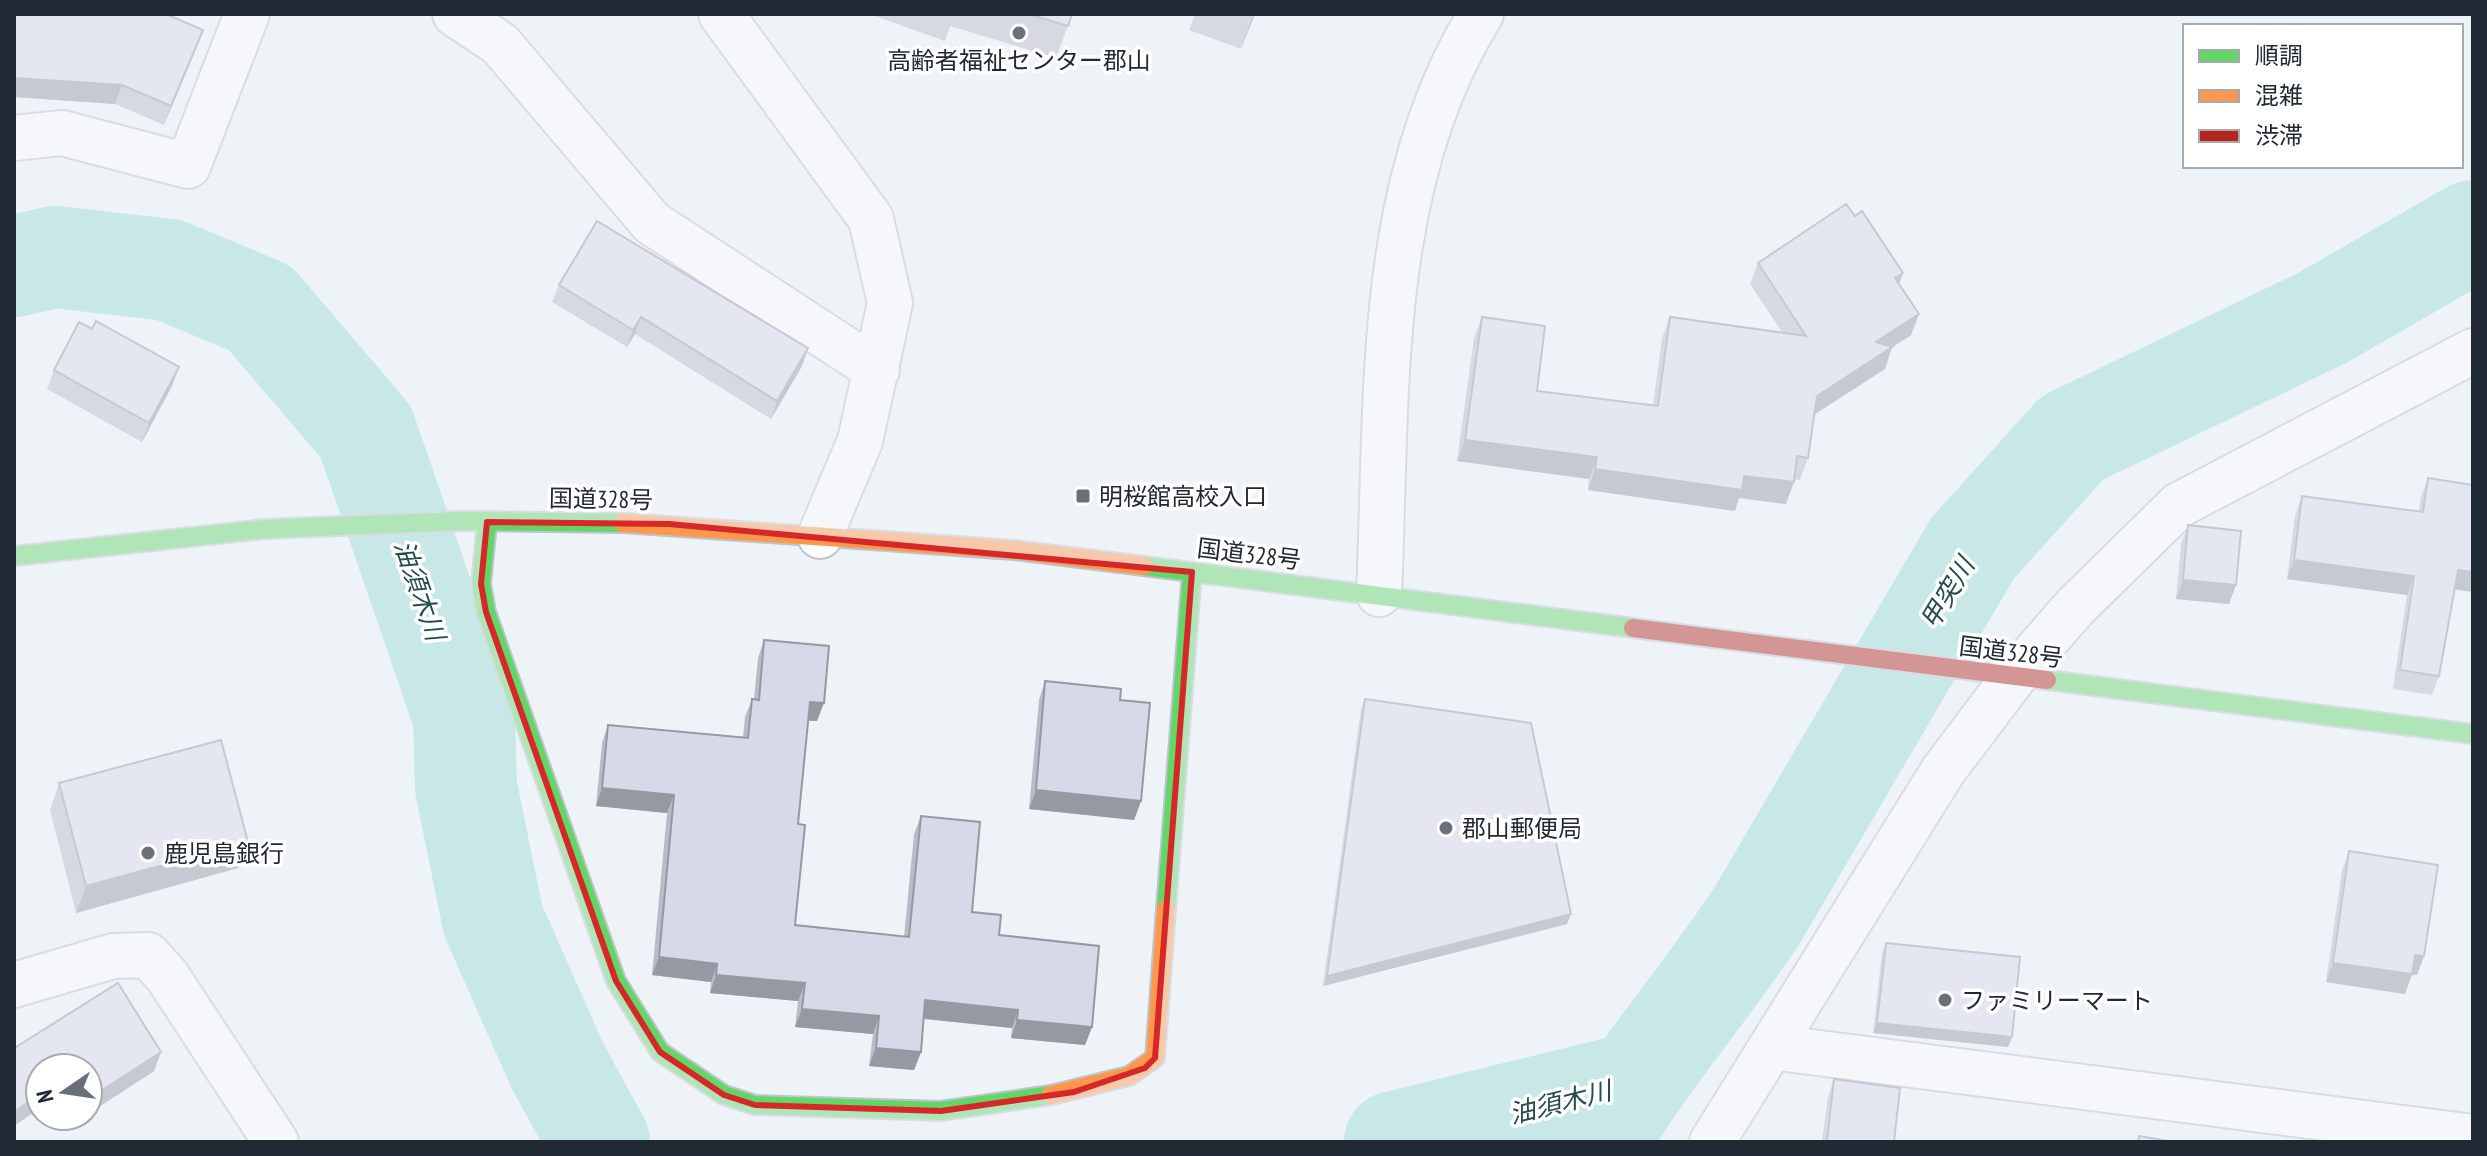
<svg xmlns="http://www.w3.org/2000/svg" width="2487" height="1156" viewBox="0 0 2487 1156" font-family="'PT Sans Narrow','Noto Sans JP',sans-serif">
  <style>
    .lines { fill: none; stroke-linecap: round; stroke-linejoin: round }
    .river { stroke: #99dcd6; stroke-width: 102 }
    .street-casing { stroke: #bec4cb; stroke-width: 48 }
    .fast-casing { stroke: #bec4cb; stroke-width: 22 }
    .slow-casing { stroke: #bec4cb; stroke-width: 22 }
    .jam-casing { stroke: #bec4cb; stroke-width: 22 }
    .street { stroke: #fcfdfe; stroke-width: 44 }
    .fast { stroke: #63d668; stroke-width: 18 }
    .slow { stroke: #ff974d; stroke-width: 18 }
    .jam { stroke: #b3261e; stroke-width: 18 }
    .wall { fill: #b9bbc8 }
    .shaded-wall { fill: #9698a2 }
    .building { fill: #d7d9e8; stroke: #9698a2; stroke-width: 2 }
    .marked { fill: none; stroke: #d62828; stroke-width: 6; stroke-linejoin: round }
    .poi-dot { fill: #697079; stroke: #fff; stroke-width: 3 }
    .labels { text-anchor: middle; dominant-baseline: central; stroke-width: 7; stroke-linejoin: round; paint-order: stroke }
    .poi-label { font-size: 24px; fill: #212a34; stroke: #fff; text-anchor: start }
    .street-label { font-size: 24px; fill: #212a34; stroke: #fff }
    .water-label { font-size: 26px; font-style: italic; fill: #234e49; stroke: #fff }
  </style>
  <rect width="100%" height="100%" fill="#eef3f8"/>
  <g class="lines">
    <g class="river">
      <path d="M14,266L55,257L169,270L260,308L366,432L464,717L466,787L493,920L557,1065L599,1142"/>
      <path d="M1395,1142L1632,1084"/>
      <path d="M1598,1142C1645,1061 1707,992 1758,914L1972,549L2072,438L2322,318L2473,231"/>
    </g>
    <defs>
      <g id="street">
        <path d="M455,14L500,44L652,223L877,370"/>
        <path d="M721,14L871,219L890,303L860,441L820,536"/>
        <path d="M14,138L62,133L188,166L247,14"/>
        <path d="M1379,594C1388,400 1374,186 1481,14"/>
        <path d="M14,985L113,956L148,955L167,976L276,1142"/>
        <path d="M1772,1047L2473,1137"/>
        <path d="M1712,1142L1943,771L2014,677L2075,607L2179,505L2473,351"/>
      </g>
      <g id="fast">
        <path d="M487,522L481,584L486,612L616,981L660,1052L724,1095L755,1105L941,1111L1051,1095"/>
        <path d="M14,556L265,529L463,521L623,523"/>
        <path d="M1144,566L1633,628"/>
        <path d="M2047,680L2473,734"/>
        <path d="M1166,909L1192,572"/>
      </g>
      <g id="slow">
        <path d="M623,523L1014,550L1144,566"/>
        <path d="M1051,1095L1129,1076L1155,1058L1166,909"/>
      </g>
      <path id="jam" d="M1633,628L2047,680"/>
    </defs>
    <use href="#street" class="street-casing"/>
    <use href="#fast" class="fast-casing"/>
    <use href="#slow" class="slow-casing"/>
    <use href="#jam" class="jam-casing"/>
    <use href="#street" class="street"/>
    <use href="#fast" class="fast"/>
    <use href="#slow" class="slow"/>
    <use href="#jam" class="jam"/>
  </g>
  <g class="wall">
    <path d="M869,14H1072L1056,58L950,26L945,41Z"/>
    <path d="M1195,14H1255L1241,49L1189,30Z"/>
    <path d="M203,30L164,125L115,104L14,97Z"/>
    <path d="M1855,216L1903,273L1899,284L1919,314L1911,335L1892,347L1885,369L1814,414L1808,458L1800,480L1794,479L1786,504L1739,498L1735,511L1588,490L1589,479L1457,461L1474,338L1482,317L1537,391L1653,406L1662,338L1670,317L1782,332L1750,284L1758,263Z"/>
    <path d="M559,285L802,366L771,419L635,334L627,347L552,302Z"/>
    <path d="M92,329L179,367L172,386L142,442L47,389L54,370Z"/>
    <path d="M2428,478L2454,590L2439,676L2432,695L2393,689L2407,595L2287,579L2295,515L2302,496L2419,511L2421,497Z"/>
    <path d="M2188,525L2229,604L2176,599L2181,544Z"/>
    <path d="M764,640L817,721H808L798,824L795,925L904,937L914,834L921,816L972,912L999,935L1092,1027L1085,1045L1011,1038L1012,1028L923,1019L921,1052L914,1070L869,1066L873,1034L795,1027L798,1001L710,993L711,982L652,975L667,813L596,806L602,743L608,725L743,737L745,717L752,699H754L758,658Z"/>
    <path d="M1045,681L1120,700L1141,801L1134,820L1029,809L1039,700Z"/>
    <path d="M1365,699L1567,924L1323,986L1361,709Z"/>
    <path d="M59,783L238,868L76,913L50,810Z"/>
    <path d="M2349,851L2424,956L2417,975L2412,974L2405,994L2326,982L2342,870Z"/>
    <path d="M1886,943L2012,1037L2008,1047L1873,1033L1882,953Z"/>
    <path d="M14,1045L16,1047L161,1052L154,1071L88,1114V1068H40V1108L14,1126Z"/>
    <path d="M1834,1079L1894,1142H1822L1828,1097Z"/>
  </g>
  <g class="shaded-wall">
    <path d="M1253,14H1255L1241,49Z"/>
    <path d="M203,30L196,49L164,125L171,106Z"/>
    <path d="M14,78L122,85L115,104L14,97Z"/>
    <path d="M1903,273L1895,294V278Z"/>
    <path d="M1919,314L1911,335L1873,360L1892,347L1885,369L1809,418L1817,396L1876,342Z"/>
    <path d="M641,317L635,334L627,347L633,330Z"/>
    <path d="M808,348L802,366L771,419L777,401Z"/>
    <path d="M179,367L172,386L142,442L149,423Z"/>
    <path d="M1465,440L1597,457L1589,479L1457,461Z"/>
    <path d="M1595,469L1744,476L1794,482L1786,504L1739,498L1735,511L1588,490Z"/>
    <path d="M2294,560L2414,576L2407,595L2287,579Z"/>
    <path d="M2458,570L2473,572V592L2451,589Z"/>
    <path d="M2183,580L2236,585L2229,604L2176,599Z"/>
    <path d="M810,702L824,703L817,721L803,720Z"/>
    <path d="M602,788L674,795L667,813L596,806Z"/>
    <path d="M1036,790L1141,801L1134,820L1029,809Z"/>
    <path d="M248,842L238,868L76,913L86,886Z"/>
    <path d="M1571,914L1567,924L1323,986L1327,976Z"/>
    <path d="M2415,955L2424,956L2417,975L2408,974Z"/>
    <path d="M659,957L717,964L711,982L652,975Z"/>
    <path d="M2333,963L2412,974L2405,994L2326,982Z"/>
    <path d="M716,975L805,983L798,1001L710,993Z"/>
    <path d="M925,1000L1018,1010L1012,1028L918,1018Z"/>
    <path d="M802,1009L879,1016L873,1034L795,1027Z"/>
    <path d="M1017,1020L1092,1027L1085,1045L1011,1038Z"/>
    <path d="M1877,1023L2012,1037L2008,1047L1873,1033Z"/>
    <path d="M876,1048L921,1052L914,1070L869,1066Z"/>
    <path d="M161,1052L154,1071L88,1114V1110L93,1096Z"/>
    <path d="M40,1094V1108L14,1126V1112Z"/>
  </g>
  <g class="building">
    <path d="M14,14H166L203,30L171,106L122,85L14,78Z"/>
    <path d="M1028,14H1072L1068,26Z"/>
    <path d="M1846,204L1855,216L1862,211L1903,273L1895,278L1919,314L1876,342L1892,347L1817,396L1808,458L1797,456L1794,482L1744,476L1742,490L1595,469L1597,457L1465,440L1482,317L1545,326L1537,391L1658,406L1670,317L1806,336L1758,263Z"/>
    <path d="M597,221L808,348L777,401L641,317L633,330L559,285Z"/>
    <path d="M96,321L179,367L149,423L54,370L79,322L92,329Z"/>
    <path d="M2428,478L2473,485V572L2458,570L2439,676L2400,670L2414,576L2294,560L2302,496L2423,512Z"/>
    <path d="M2188,525L2241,531L2236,585L2183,580Z"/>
    <path d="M764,640L829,646L824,703L810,702L798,824L805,825L795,925L909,937L921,816L980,822L972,912L1001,915L999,935L1099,946L1092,1027L1017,1020L1018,1010L925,1000L921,1052L876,1048L879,1016L802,1009L805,983L716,975L717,964L659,957L674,795L602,788L608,725L748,738L752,699L759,700Z"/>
    <path d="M1045,681L1121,689L1120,700L1150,703L1141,801L1036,790Z"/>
    <path d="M1365,699L1531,723L1571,914L1327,976Z"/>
    <path d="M221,740L248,842L86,886L59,783Z"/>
    <path d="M2349,851L2438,865L2424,956L2415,955L2412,974L2333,963Z"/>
    <path d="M1886,943L2020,957L2012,1037L1877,1023Z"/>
    <path d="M118,983L161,1052L93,1096L88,1088V1068H40V1094L14,1112V1045L16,1047Z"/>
    <path d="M1834,1079L1900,1088L1894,1142H1827Z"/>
    <path d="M2139,1136L2174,1142H2138Z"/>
  </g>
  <path d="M0 0H2487V1156H0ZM487,522L669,524L1192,572L1155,1058L1145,1068L1074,1092L941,1111L755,1105L724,1095L660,1052L616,981L486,612L481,584Z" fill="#eef3f8" fill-opacity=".55" fill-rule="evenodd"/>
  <path class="marked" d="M487,522L669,524L1192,572L1155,1058L1145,1068L1074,1092L941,1111L755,1105L724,1095L660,1052L616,981L486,612L481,584Z"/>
  <g class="poi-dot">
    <circle cx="1019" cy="33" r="8"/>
    <rect x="1075" y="488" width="16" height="16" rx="4"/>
    <circle cx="1446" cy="828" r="8"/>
    <circle cx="148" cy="853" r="8"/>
    <circle cx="1945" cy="1000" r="8"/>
  </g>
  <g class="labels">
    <g class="poi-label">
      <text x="1019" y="60" text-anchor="middle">高齢者福祉センター郡山</text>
      <text x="1099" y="496">明桜館高校入口</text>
      <text x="1462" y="828">郡山郵便局</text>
      <text x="164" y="853">鹿児島銀行</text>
      <text x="1961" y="1000">ファミリーマート</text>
    </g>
    <g class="street-label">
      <text transform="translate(601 499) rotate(1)">国道328号</text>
      <text transform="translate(1249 554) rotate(7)">国道328号</text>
      <text transform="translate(2011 652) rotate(7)">国道328号</text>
    </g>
    <g class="water-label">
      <text transform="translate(420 590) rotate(71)">油須木川</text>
      <text transform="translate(1947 593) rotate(-59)">甲突川</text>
      <text transform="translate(1560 1102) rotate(-14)">油須木川</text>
    </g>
  </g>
  <rect width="2487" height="1156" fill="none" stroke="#212a34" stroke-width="32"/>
  <rect x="2183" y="24" width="280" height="144" fill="#ffffff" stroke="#a6aaae" stroke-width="2"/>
  <rect x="2199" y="50" width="40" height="12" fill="#63d668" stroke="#a6aaae" stroke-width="2"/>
  <text x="2255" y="64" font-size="24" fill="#212a34">順調</text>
  <rect x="2199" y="90" width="40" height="12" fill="#ff974d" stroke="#a6aaae" stroke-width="2"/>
  <text x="2255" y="104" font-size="24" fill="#212a34">混雑</text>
  <rect x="2199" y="130" width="40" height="12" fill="#b3261e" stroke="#a6aaae" stroke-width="2"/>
  <text x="2255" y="144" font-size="24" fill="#212a34">渋滞</text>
  <g transform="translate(64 1092) rotate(257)"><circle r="38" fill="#ffffff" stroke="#a6aaae" stroke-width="2"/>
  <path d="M0-6L14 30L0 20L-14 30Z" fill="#697079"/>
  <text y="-12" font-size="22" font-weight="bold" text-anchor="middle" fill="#212a34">N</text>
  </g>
</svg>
